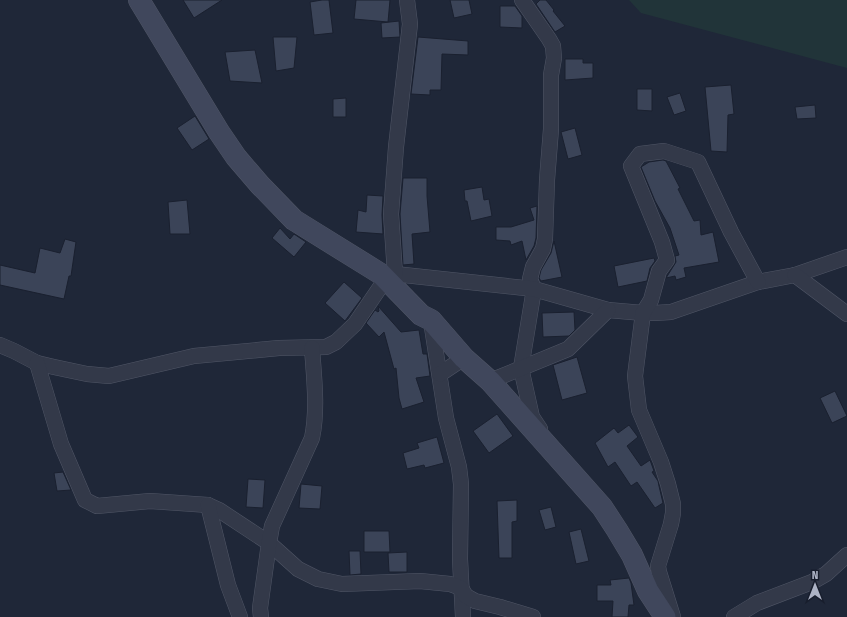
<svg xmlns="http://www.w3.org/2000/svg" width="847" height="617" viewBox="0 0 847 617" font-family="'Fira Sans Condensed',sans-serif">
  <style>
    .green { fill: #213439 }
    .building { fill: #3b4458; stroke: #1a202f }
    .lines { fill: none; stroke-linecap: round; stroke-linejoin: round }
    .street-casing { stroke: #505666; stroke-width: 16 }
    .secondary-casing { stroke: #505666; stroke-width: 22 }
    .street { stroke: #333949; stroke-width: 15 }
    .secondary { stroke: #40475c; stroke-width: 21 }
  </style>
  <rect width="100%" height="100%" fill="#1f2738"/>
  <path class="green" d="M629,0H847V68L641,13Z"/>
  <g class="building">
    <path d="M183,0H222L194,18Z"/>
    <path d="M322,0H329L333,33L314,35L310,2Z"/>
    <path d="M356,0H390L388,22L354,19Z"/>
    <path d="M450,0H469L472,14L454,18Z"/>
    <path d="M540,0H546L554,10L553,11L565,26L555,32L536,4Z"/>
    <path d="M500,6H515L522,16V28L500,27Z"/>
    <path d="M399,21L400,37L382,38L381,23Z"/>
    <path d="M273,37H297L294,68L276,71Z"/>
    <path d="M418,37L468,41V55L442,54L441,90H430V95L411,94Z"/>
    <path d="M255,50L262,83L230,81L225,52Z"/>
    <path d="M565,59H583V63H593V78L565,80Z"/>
    <path d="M731,85L734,114L728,115L727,152L711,151L705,87Z"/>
    <path d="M637,89H652V111L637,110Z"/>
    <path d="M680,93L686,111L674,115L667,97Z"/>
    <path d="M346,98V117H333V99Z"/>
    <path d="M815,105L816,118L797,119L795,107Z"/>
    <path d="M195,116L209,139L192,150L177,128Z"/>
    <path d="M575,128L582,155L568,159L561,132Z"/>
    <path d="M663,160L666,161L680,188L678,189L694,221L700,220L701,235L713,232L719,262L684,268L686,277L676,280L675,276L666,278L676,262L675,256L679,255L670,228L655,201L641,167L649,162Z"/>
    <path d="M403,178H427V196L430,232L412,234L414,264L403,265L400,214Z"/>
    <path d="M482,187L484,200L489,199L492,216L471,221L467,201H465L464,190Z"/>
    <path d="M367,195L383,196L382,215L383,234L356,232L358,210L366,212Z"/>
    <path d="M187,200L190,234H170L168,202Z"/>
    <path d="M537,206L536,238L534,246L526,260L522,241L511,245L510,241L496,240V227H511L534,220L530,208Z"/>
    <path d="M280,228L290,239L294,234L306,242L294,257L272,238Z"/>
    <path d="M65,239L76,242L71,276H69L64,299L0,285V265L35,273L40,248L60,253Z"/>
    <path d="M554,241L562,277L541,281L539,278L541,270L551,253Z"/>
    <path d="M654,258L655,261L650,268L647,281L618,287L614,266Z"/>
    <path d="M344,282L362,298L345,321L325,303Z"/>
    <path d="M378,306L401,332L419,330L423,354H427L430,376L416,378L424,402L402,409L399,398L396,368L394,369L384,332L379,337L366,323L375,310L378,312L379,311Z"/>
    <path d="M574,312L575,330L569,336L543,337L542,313Z"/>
    <path d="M577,357L587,393L562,400L553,365Z"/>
    <path d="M835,391L847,416L832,423L820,398Z"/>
    <path d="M497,414L513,436L489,453L473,431Z"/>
    <path d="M629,425L638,437L627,446L641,466L650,460L654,471L652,472L658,481L659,486L663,503L655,508L637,482L631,486L615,462L608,467L595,443L614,428L618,433Z"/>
    <path d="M437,437L444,463L425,468L424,465L407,469L403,453L419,448L417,443Z"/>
    <path d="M63,472L71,490L57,491L54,473Z"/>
    <path d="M248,479L265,480L263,508L246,507Z"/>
    <path d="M301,484L322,486L320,509L299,508Z"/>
    <path d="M517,500V521L512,522V558H499L497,501Z"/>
    <path d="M551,507L556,527L545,530L539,510Z"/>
    <path d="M581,529L589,561L576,564L569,532Z"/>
    <path d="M364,531H389L390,552H364Z"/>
    <path d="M349,551H360L361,574L350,575Z"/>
    <path d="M407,552V572H389L388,553Z"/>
    <path d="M629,578L631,583L634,605H629L628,617H612L613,601H597V585H611L610,580Z"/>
  </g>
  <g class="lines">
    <defs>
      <g id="street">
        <path d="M522,0L549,39L553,46L554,58L551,75V129L547,180L545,239L543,249L533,267L530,279L534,289L521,368L532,417L540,429"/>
        <path d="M381,274H395L534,289L608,310L643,313H655L671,312L758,282L795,275L847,257"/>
        <path d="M395,274L391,214L396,147L410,24L407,0"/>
        <path d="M795,275L847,314"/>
        <path d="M431,321L446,418L459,467L461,484L460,559L463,617"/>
        <path d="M0,345L14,351L37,363L54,367L87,374L109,376L194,356L279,348L326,347L336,342L355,324L385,280"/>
        <path d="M37,363L61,444L85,500L97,506L150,501L208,505L219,510L269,543L298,569L318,579L342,584L420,581L450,584L461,588L466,596L475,601L500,607L533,617"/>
        <path d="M440,374L464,358"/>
        <path d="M490,381L568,349L608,310"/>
        <path d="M208,505L228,585L240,617"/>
        <path d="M261,617L260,608L269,543L272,526L312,438C318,409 314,377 312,348"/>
        <path d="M673,617L659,572L658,566L671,524L673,513V504L668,484L661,462L639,410L635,376L643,313L651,300L659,271L667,260L662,242L631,166L640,154L664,151L698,162L731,232L758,282"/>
        <path d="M734,617L757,603L812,582L826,574L847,555"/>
      </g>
      <path id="secondary" d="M139,0L219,132L236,157L260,185L294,220L381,274L421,315L431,320L464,358L490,381L602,507L617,530L632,555L648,591L665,617"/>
    </defs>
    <use href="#street" class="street-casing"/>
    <use href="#secondary" class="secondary-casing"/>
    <use href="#street" class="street"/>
    <use href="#secondary" class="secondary"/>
  </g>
  <g transform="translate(815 585)" stroke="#181e2d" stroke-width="3" paint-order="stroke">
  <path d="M0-3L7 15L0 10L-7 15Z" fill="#adb3c5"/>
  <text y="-6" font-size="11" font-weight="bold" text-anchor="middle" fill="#adb3c5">N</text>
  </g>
</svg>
